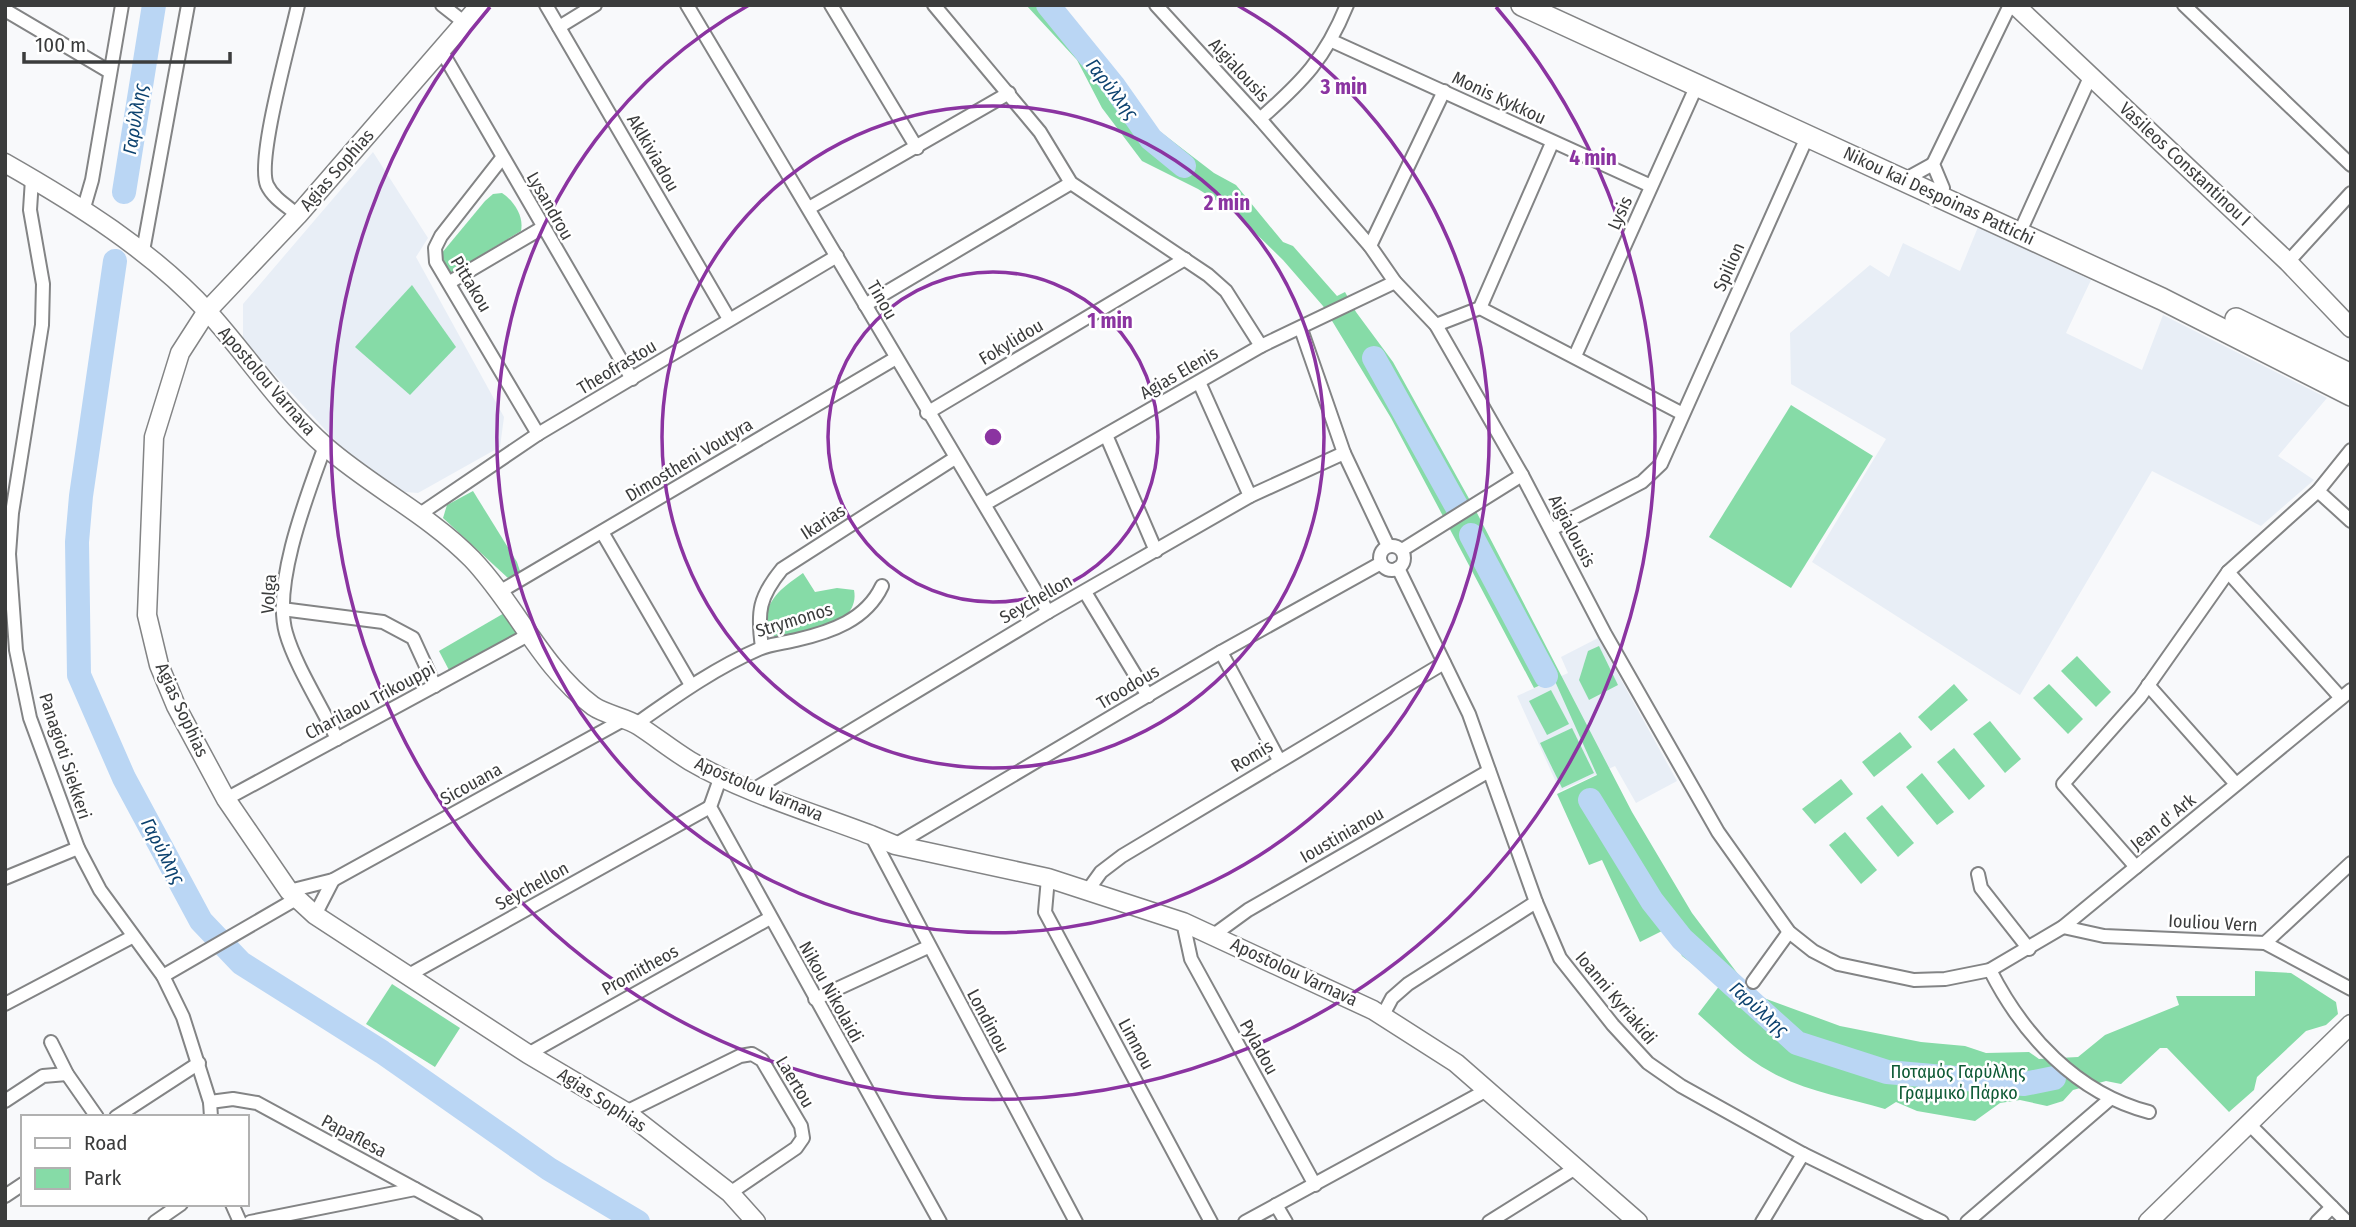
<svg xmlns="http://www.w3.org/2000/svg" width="2356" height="1227" viewBox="0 0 2356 1227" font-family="'Fira Sans Condensed',sans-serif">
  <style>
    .built { fill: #e8eef6 }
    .green { fill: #86dba7 }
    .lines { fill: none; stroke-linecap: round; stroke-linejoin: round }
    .river { stroke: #bad6f4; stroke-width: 24 }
    .street-casing { stroke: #838485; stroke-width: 16 }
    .secondary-casing { stroke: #838485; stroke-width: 21 }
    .primary-casing { stroke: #838485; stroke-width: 24 }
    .street { stroke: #fff; stroke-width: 12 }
    .secondary { stroke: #fff; stroke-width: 18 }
    .primary { stroke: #fff; stroke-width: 21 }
    .ring { fill: none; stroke: #8b34a1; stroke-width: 3.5 }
    .labels { text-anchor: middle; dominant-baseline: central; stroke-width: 5; stroke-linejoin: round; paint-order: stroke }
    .street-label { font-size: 18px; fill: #3b3c3c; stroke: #fff }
    .park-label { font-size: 18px; fill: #0e5a35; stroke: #fff }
    .water-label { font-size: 19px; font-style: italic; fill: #0c426f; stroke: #fff }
    .centre { fill: #8b34a1; stroke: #fff; stroke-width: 3.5 }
    .ring-label { font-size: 21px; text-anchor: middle; font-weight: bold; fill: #8b34a1; stroke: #fff; stroke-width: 5; stroke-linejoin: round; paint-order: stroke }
  </style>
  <rect width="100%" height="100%" fill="#f8f9fb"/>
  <g class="built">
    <path d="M373,152L428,238L416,257L504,417L500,447L418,493L405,492L394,486L341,447L243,340V304Z"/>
    <path d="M1978,227L2091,280L2066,333L2142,370L2163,315L2327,398L2278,456L2314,480L2261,526L2152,471L2020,695L1812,562L1886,439L1791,384L1790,333L1870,265L1889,277L1903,243L1960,271Z"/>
    <path d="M1598,638L1677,781L1636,803L1615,766L1560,791L1517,696L1568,673L1561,657Z"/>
  </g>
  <g class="green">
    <path d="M1026,5H1054L1114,74L1121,90L1158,130L1214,173L1236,185L1283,242L1293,246L1337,296L1345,292L1356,312L1393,362L1477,513L1632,812L1692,913L1753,994L1840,1026L1921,1042L1965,1046L1986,1053L2029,1052L2039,1059L2078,1057L2105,1035L2179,1005L2176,996H2255V971L2291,973L2336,1002L2338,1014L2326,1025L2306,1031L2257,1077L2254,1090L2229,1112L2167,1048H2160L2121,1084L2106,1081L2073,1090L2063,1101L2047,1106L2020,1100L2000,1103L1975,1121L1917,1111L1896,1102L1885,1109C1848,1098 1805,1091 1771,1072C1744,1058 1721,1034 1698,1014L1720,985L1682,956L1668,928L1640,942L1602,860L1589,865L1557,794L1597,775L1554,679L1534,688L1391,418L1323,306L1283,260L1233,211L1198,189L1142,161L1102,108L1077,60Z"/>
    <path d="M502,193C514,201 524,216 521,231L450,274L441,254L485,201L493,194Z"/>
    <path d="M412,285L456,347L410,395L355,347Z"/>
    <path d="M1791,405L1873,456L1791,588L1709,537Z"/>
    <path d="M473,491L517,562L520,571L509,579L443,518L447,505Z"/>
    <path d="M803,573L815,592L837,588L854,590C861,626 804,636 777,638L763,627C769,597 778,591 803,573Z"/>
    <path d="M506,612L518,628L516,636L450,672L439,651Z"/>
    <path d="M1599,646L1618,685L1589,700L1579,680L1588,651Z"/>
    <path d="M2077,656L2111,692L2096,707L2061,671Z"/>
    <path d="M1954,684L1968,700L1931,731L1918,717Z"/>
    <path d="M2049,684L2083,719L2068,734L2033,698Z"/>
    <path d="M1551,690L1569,724L1547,735L1529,701Z"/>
    <path d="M1990,721L2021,759L2005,773L1973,734Z"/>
    <path d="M1572,728L1594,773L1562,788L1540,743Z"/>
    <path d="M1900,732L1912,747L1874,777L1862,762Z"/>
    <path d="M1954,748L1985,786L1969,800L1937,762Z"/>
    <path d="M1922,773L1954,812L1937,825L1906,787Z"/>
    <path d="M1841,779L1853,794L1815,824L1802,809Z"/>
    <path d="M1882,805L1914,843L1898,857L1866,818Z"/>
    <path d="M1845,832L1877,870L1861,884L1829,845Z"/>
    <path d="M392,984L460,1028L435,1067L366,1024Z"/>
  </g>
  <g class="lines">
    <g class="river">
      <path d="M1048,5L1113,85L1151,139L1184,166"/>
      <path d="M124,192L154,5"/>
      <path d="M115,261L81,496L77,542L79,675L124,778L201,921L241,963L382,1052L549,1169L638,1222"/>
      <path d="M1374,358L1457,507"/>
      <path d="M1471,535L1546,676"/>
      <path d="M1590,800L1652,901L1682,939L1797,1043L1887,1072L2024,1084L2054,1078"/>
    </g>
    <defs>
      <g id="street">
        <path d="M298,5C291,38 256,160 267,185C273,198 287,206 298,215"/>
        <path d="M442,5L465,23"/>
        <path d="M546,5L729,319"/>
        <path d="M687,5L1048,612"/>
        <path d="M831,5L917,148"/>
        <path d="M934,5L1040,132L1071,183L1208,275L1226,291L1261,346"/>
        <path d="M1156,5L1260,119L1370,246L1395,282L1436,325L1522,475L1605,634L1718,832L1789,932L1813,951L1838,964L1914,980L1945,979L1990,970L2063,927L2351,690"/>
        <path d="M2184,5L2351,165"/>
        <path d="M5,10L110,72"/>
        <path d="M559,27L595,5"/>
        <path d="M1332,41L1651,186"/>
        <path d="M441,50L632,379"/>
        <path d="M1260,119C1303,81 1325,59 1347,5"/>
        <path d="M502,158L441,236L435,248L436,262L538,434"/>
        <path d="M32,179L30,210L43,284L42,325L12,513L9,554L16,650L30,718L78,848L100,890L163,976L183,1017L210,1102L211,1117"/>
        <path d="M1904,180L1933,164"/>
        <path d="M1943,188L1933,164L2010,5"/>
        <path d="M809,208L1009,93"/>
        <path d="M83,211L92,180L122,5"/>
        <path d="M2024,223L2091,75"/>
        <path d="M1370,246L1444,91"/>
        <path d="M143,251L188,5"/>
        <path d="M2288,262L2351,193"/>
        <path d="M450,282L542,228"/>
        <path d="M865,305L1071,183"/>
        <path d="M1480,308L1681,413"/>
        <path d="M1436,325L1480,308L1552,143"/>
        <path d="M1301,329L1344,453L1388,546"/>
        <path d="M1575,356L1697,85"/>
        <path d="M1199,382L1250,496"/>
        <path d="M927,413L1185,259"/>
        <path d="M1106,435L1156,551"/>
        <path d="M325,446C308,493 272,584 286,633C295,665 322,707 337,739"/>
        <path d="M2318,491L2351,521"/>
        <path d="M985,504L1261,346L1395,282"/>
        <path d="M420,514L538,434L837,256"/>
        <path d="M1552,529L1642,482L1661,464L1808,135"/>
        <path d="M602,532L691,685"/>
        <circle cx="1392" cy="558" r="12"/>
        <path d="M1402,550L1522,475"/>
        <path d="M1398,568L1469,714L1536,902L1560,958L1613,1025L1648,1063L1681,1086L1803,1154L1942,1222"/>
        <path d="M2228,572L2341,698"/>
        <path d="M501,591L896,358"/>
        <path d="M1085,592L1148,696"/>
        <path d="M282,609L383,622L413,638L435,686"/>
        <path d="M762,647C757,612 759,597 782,569L955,458"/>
        <path d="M1221,652L1279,760"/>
        <path d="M2148,685L2236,784"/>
        <path d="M636,724C676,696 715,668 759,649C770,644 784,643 796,640C831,632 866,620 882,586"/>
        <path d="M721,776L710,807L940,1222"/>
        <path d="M753,790L1048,612L1250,496L1344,453"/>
        <path d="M226,799L530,634"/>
        <path d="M871,835L1076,1222"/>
        <path d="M895,845L1221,652L1381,563"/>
        <path d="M2136,867L2063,784L2140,697L2228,572L2318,491L2351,450"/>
        <path d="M1978,874L1981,888L2029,949"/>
        <path d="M5,878L78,848"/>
        <path d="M1048,878L1045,912L1211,1222"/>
        <path d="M1088,890L1101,872L1122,856L1444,663"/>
        <path d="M289,891L333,880L625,719"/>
        <path d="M315,915L333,880"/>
        <path d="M1183,922L1191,959L1315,1185"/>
        <path d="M2063,927L2104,936L2265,943L2351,989"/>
        <path d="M1215,934L1248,910L1489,771"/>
        <path d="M2265,943L2351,863"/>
        <path d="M1990,970C2023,1035 2076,1093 2149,1112"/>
        <path d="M163,976L296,899"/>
        <path d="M407,976L710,807"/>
        <path d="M1753,982L1789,932"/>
        <path d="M815,999L928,947"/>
        <path d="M5,1004L132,937"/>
        <path d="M1383,1015L1392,998L1408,984L1536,902"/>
        <path d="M51,1042L67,1074L97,1117"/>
        <path d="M528,1054L770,918"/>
        <path d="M5,1101L43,1076L67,1074"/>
        <path d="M210,1102L233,1099L257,1103L476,1222"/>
        <path d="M626,1112L740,1056L752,1054L762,1060L801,1126L803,1138L796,1148L730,1193"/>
        <path d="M116,1117L199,1063"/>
        <path d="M2249,1124L2347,1222"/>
        <path d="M5,1196L23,1184"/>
        <path d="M232,1204L240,1222"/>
        <path d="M1276,1205L1286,1222"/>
        <path d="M155,1222L181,1204"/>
        <path d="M250,1222L415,1189"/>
        <path d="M1245,1222L1487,1090"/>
        <path d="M1489,1222L1574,1169"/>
        <path d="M1762,1222L1803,1154"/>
        <path d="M1967,1222L2110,1099"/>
        <path d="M2317,1222L2332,1207"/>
      </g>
      <g id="secondary">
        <path d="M480,5L298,215L207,311L180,353L154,437L147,615L159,665L176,706L226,799L289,891L315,915L528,1054L626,1112L730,1193L756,1222"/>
        <path d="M2015,5L2288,262L2351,328"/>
        <path d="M5,163C77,204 151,250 208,312C248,356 280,407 326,447C372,487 429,515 472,559C515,604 542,668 593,706C606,715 625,717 639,726C656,737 672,750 690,761C745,793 811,812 871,835L895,845L1048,878L1183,922L1373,1010L1456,1063L1638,1222"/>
        <path d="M2148,1222L2351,1024"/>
      </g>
      <g id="primary">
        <path d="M1522,5L2162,299L2351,395"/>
        <path d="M2236,319L2351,375"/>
      </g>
    </defs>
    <use href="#street" class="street-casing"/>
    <use href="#secondary" class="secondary-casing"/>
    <use href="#primary" class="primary-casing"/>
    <use href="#street" class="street"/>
    <use href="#secondary" class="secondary"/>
    <use href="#primary" class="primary"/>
  </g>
  <g class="ring">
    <circle cx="993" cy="437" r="165"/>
    <circle cx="993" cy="437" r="331"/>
    <path d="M1237 5A496 496 0 1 1 749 5"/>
    <path d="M1496 7A662 662 0 1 1 490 7"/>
  </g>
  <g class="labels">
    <g class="street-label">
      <text transform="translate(1239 70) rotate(47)">Aigialousis</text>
      <text transform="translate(1499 98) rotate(25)">Monis Kykkou</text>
      <text transform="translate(653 153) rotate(60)">Aklkiviadou</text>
      <text transform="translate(2185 164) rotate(43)">Vasileos Constantinou I</text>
      <text transform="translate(337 170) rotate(-49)">Agias Sophias</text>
      <text transform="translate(1939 196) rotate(25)">Nikou kai Despoinas Pattichi</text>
      <text transform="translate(550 206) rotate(60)">Lysandrou</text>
      <text transform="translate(1620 213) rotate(-66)">Lysis</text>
      <text transform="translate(1729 267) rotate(-66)">Spilion</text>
      <text transform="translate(471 284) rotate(59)">Pittakou</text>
      <text transform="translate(882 300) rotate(60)">Tinou</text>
      <text transform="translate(1011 342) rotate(-31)">Fokylidou</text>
      <text transform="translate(617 367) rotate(-31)">Theofrastou</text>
      <text transform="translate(1179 373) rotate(-30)">Agias Elenis</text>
      <text transform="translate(267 381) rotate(49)">Apostolou Varnava</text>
      <text transform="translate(689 460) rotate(-31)">Dimostheni Voutyra</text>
      <text transform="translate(823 522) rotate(-33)">Ikarias</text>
      <text transform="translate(1572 531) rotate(62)">Aigialousis</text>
      <text transform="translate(269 594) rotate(-86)">Volga</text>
      <text transform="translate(1036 599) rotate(-30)">Seychellon</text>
      <text transform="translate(794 620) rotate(-17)">Strymonos</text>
      <text transform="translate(1128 687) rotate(-31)">Troodous</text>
      <text transform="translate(370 701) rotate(-28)">Charilaou Trikouppi</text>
      <text transform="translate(182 710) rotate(65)">Agias Sophias</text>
      <text transform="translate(65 756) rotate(72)">Panagioti Siekkeri</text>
      <text transform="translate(1252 756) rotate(-31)">Romis</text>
      <text transform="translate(471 784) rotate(-29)">Sicouana</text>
      <text transform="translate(759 789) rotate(23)">Apostolou Varnava</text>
      <text transform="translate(2163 822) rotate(-39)">Jean d' Ark</text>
      <text transform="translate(1342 835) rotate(-30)">Ioustinianou</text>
      <text transform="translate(532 886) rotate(-29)">Seychellon</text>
      <text transform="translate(2213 923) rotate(3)">Iouliou Vern</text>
      <text transform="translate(640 970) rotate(-29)">Promitheos</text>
      <text transform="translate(1294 972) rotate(25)">Apostolou Varnava</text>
      <text transform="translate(831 992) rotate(61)">Nikou Nikolaidi</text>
      <text transform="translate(1616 998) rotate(50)">Ioanni Kyriakidi</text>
      <text transform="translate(988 1021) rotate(62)">Londinou</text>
      <text transform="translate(1136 1044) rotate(62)">Limnou</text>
      <text transform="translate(1259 1047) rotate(61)">Pyladou</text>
      <text transform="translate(795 1082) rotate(59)">Laertou</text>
      <text transform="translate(602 1100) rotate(33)">Agias Sophias</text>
      <text transform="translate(354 1136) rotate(28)">Papaflesa</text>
    </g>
    <g class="park-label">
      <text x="1958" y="1072">Ποταμός Γαρύλλης<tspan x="1958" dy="21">Γραμμικό Πάρκο</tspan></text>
    </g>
    <g class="water-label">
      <text transform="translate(1112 89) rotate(52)">Γαρύλλης</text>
      <text transform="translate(135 119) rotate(-81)">Γαρύλλης</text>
      <text transform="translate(163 851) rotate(62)">Γαρύλλης</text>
      <text transform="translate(1759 1009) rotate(42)">Γαρύλλης</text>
    </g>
  </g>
  <circle cx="993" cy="437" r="10" class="centre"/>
  <g class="ring-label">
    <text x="1344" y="94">3 min</text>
    <text x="1593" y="165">4 min</text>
    <text x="1227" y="210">2 min</text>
    <text x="1110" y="328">1 min</text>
  </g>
  <rect width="2356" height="1227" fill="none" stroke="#3b3c3c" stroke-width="14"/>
  <rect x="21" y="1115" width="228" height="91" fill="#ffffff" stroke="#b1b1b1" stroke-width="2"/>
  <rect x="35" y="1138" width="35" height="10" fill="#ffffff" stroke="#b1b1b1" stroke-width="2"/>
  <text x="84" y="1150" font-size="21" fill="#3b3c3c">Road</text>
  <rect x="35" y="1168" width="35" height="21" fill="#86dba7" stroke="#b1b1b1" stroke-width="2"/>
  <text x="84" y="1185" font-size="21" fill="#3b3c3c">Park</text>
  <path d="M24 52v10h206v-10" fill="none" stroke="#3b3c3c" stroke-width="3.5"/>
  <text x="35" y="52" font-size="21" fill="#3b3c3c" stroke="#ffffff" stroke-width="5" paint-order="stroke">100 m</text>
</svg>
